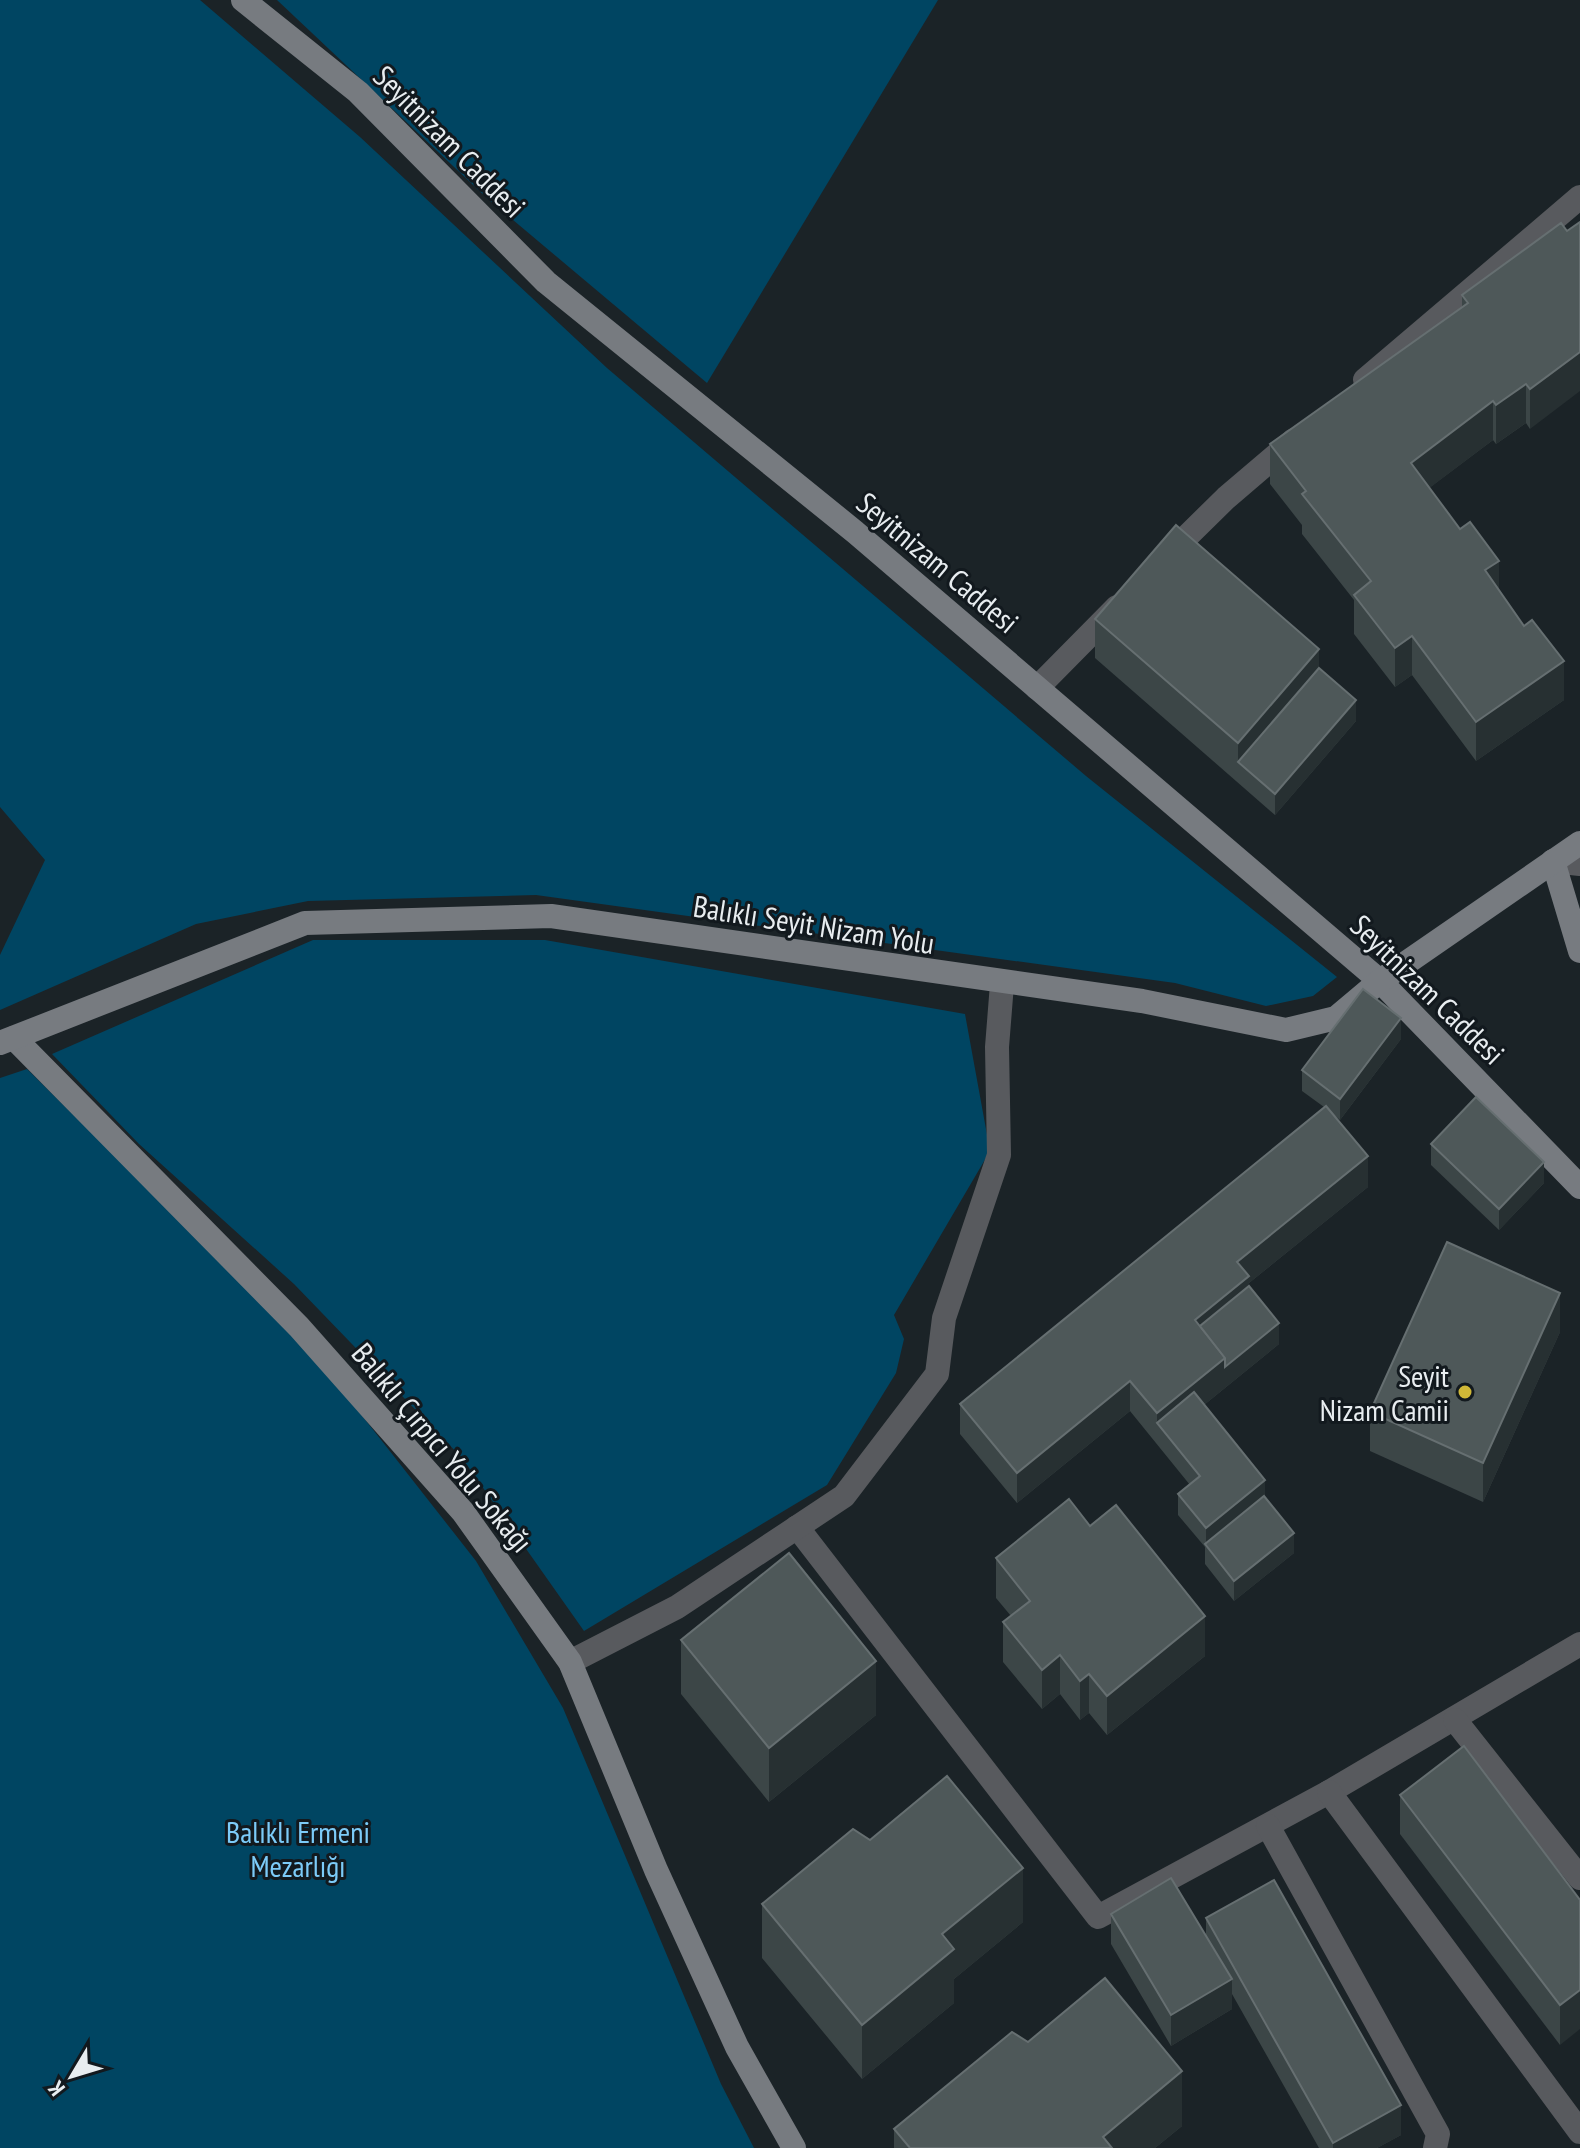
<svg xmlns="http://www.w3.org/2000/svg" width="1580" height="2148" viewBox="0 0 1580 2148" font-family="'PT Sans Narrow',sans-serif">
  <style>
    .green { fill: #004562 }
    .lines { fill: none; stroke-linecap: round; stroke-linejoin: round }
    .street { stroke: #585a5e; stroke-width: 24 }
    .secondary { stroke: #777b80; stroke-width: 24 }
    .wall { fill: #3c4647 }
    .shaded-wall { fill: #273032 }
    .building { fill: #4e5859; stroke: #666f71; stroke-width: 2 }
    .poi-dot { fill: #d0b837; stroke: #12191e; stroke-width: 3 }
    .labels { text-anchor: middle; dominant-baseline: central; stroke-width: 6; stroke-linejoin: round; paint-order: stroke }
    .street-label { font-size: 30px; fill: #e8edf0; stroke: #12191e }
    .poi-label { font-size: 30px; fill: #e8edf0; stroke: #12191e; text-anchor: end }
    .park-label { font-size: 30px; fill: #7ccbf8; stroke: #12191e }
  </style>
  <rect width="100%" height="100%" fill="#1b2327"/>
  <g class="green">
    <path d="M0,0H200L360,137L607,368L1086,776L1337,977L1313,996L1266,1006L1175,983L536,895L308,901L196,924L0,1010V955L45,860L0,807Z"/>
    <path d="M277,0H938L707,383L488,199Z"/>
    <path d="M313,940H545L965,1014L990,1151L894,1315L904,1339L896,1373L827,1485L584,1631L462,1458L294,1284L139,1144L52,1054Z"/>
    <path d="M27,1069L309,1348L476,1561L563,1708L721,2084L754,2148H0V1078Z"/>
  </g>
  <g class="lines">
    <g class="street">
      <path d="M1365,380L1580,197"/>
      <path d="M1165,558L1226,498L1294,440"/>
      <path d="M1037,688L1117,607"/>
      <path d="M1553,861L1580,864"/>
      <path d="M797,1527L1098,1917L1329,1792L1580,1644"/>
      <path d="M570,1662L677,1607L844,1496L937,1374L944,1318L999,1155L997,1047L1002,984"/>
      <path d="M1455,1720L1580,1878"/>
      <path d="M1329,1792L1580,2132"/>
      <path d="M1268,1826L1438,2134L1435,2148"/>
    </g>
    <g class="secondary">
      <path d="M243,0L358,92L546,282L855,532L1380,981L1580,1187"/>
      <path d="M1553,861L1580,951"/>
      <path d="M14,1038L299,1327L463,1512L570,1662L656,1870L737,2047L794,2148"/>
      <path d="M0,1043L305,923L551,916L1142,1001L1286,1030L1336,1018L1380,981L1580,843"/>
    </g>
  </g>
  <g class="wall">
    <path d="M1561,223L1530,429L1526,423L1496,444L1493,440L1429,488L1499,590L1564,700L1476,761L1412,675L1395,687L1354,634V600L1302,534V525L1270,484V444L1462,307V295Z"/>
    <path d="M1095,619L1319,668L1356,721L1275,815L1095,658Z"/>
    <path d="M1401,1039L1340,1120L1334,1115L1368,1187L1249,1283V1286L1279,1344L1204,1405L1265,1497L1294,1553L1234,1601L1205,1564V1547L1178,1515V1494L1190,1485L1130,1411L1017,1503L960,1434V1404L1324,1107L1302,1091V1070Z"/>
    <path d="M1431,1144L1544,1183L1499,1230L1431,1165Z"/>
    <path d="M1560,1332L1483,1502L1370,1451V1412Z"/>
    <path d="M1090,1526L1205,1656L1107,1735L1089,1713L1080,1720L1060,1694L1042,1709L1003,1662V1622L1011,1616L996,1598V1558Z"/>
    <path d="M681,1640L876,1715L769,1802L681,1694Z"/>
    <path d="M1400,1795L1580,1900L1560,2045L1400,1834Z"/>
    <path d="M870,1840L1023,1922L954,1979V2003L862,2079L762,1958V1904Z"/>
    <path d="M1111,1914L1206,1936V1918L1401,2135L1377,2148H1319L1232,1994V2009L1171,2046L1111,1944Z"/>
    <path d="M1028,2042L1182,2126L1155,2148H894V2129Z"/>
  </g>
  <g class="shaded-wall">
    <path d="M1580,352V391L1530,429V389Z"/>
    <path d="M1526,384V423L1496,444V405Z"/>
    <path d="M1493,401V440L1411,502V463Z"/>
    <path d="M1499,561V601L1485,570Z"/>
    <path d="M1412,636V675L1395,687V648Z"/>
    <path d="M1319,649V688L1238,762V743Z"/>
    <path d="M1564,661V700L1476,761V722Z"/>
    <path d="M1356,700V721L1275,815V794Z"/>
    <path d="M1401,1018V1039L1340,1120V1099Z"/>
    <path d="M1368,1156V1187L1249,1283V1306L1205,1342L1195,1320L1237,1262Z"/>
    <path d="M1544,1162V1183L1499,1230V1209Z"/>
    <path d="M1560,1293V1332L1483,1502V1463Z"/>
    <path d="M1279,1323V1344L1167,1435L1157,1423V1413L1225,1358Z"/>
    <path d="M1130,1381V1411L1017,1503V1473Z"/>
    <path d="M1265,1480V1500L1206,1545V1528Z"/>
    <path d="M1294,1533V1553L1234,1601V1581Z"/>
    <path d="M1205,1616V1656L1107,1735V1696Z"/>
    <path d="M1060,1655V1694L1042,1709V1670Z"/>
    <path d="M876,1661V1715L769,1802V1748Z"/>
    <path d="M1089,1674V1713L1080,1720V1681Z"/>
    <path d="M1023,1868V1922L954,1979V2003L862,2079V2025L942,1934Z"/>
    <path d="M1232,1979V2009L1171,2046V2015Z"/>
    <path d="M1580,1990V2029L1560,2045V2005Z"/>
    <path d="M1182,2071V2126L1155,2148H1103V2137Z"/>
    <path d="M1401,2105V2135L1377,2148H1333V2143Z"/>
  </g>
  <g class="building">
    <path d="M1580,222V352L1530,389L1526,384L1496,405L1493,401L1411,463L1460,529L1470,522L1499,561L1485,570L1524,626L1532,620L1564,661L1476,722L1412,636L1395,648L1354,595L1371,581L1302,494L1306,491L1270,444L1468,303L1462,295L1561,223L1567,231Z"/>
    <path d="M1176,525L1319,649L1238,743L1095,619Z"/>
    <path d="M1319,668L1356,700L1275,794L1238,762Z"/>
    <path d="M1363,989L1401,1018L1340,1099L1302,1070Z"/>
    <path d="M1476,1097L1544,1162L1499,1209L1431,1144Z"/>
    <path d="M1326,1106L1368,1156L1237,1262L1249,1276L1195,1320L1225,1358L1157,1413L1130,1381L1017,1473L960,1404Z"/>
    <path d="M1447,1242L1560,1293L1483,1463L1370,1412Z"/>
    <path d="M1249,1286L1279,1323L1225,1367V1358L1200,1326Z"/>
    <path d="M1194,1392L1265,1480L1206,1528L1178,1494L1200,1476L1157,1423Z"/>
    <path d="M1264,1496L1294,1533L1234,1581L1205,1544Z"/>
    <path d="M1069,1499L1090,1526L1116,1505L1205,1616L1107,1696L1089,1674L1080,1681L1060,1655L1042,1670L1003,1622L1030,1601L996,1558Z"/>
    <path d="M789,1553L876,1661L769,1748L681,1640Z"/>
    <path d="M1464,1746L1580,1900V1990L1560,2005L1400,1795Z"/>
    <path d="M947,1776L1023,1868L942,1934L954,1949L862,2025L762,1904L853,1829L870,1840Z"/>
    <path d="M1171,1878L1232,1979L1171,2015L1111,1914Z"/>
    <path d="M1274,1880L1401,2105L1333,2143L1206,1918Z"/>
    <path d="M1105,1978L1182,2071L1103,2137L1112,2148H910L894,2129L1012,2032L1028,2042Z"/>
  </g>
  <circle class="poi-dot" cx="1465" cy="1392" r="8"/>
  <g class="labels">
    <g class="street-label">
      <text transform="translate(450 141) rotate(45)">Seyitnizam Caddesi</text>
      <text transform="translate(938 562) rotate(40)">Seyitnizam Caddesi</text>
      <text transform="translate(814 924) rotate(9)">Balıklı Seyit Nizam Yolu</text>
      <text transform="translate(1428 989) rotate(44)">Seyitnizam Caddesi</text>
      <text transform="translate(443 1447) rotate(50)">Balıklı Çırpıcı Yolu Sokağı</text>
    </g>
    <g class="poi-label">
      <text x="1449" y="1375">Seyit<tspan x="1449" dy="34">Nizam Camii</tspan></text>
    </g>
    <g class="park-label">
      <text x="298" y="1831">Balıklı Ermeni<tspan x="298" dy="34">Mezarlığı</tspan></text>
    </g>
  </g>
  <g transform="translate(72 2076) rotate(232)" stroke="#12191e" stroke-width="6" paint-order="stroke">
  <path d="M0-6L14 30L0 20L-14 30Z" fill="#e8edf0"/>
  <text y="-12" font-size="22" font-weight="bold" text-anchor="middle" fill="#e8edf0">K</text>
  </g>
</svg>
